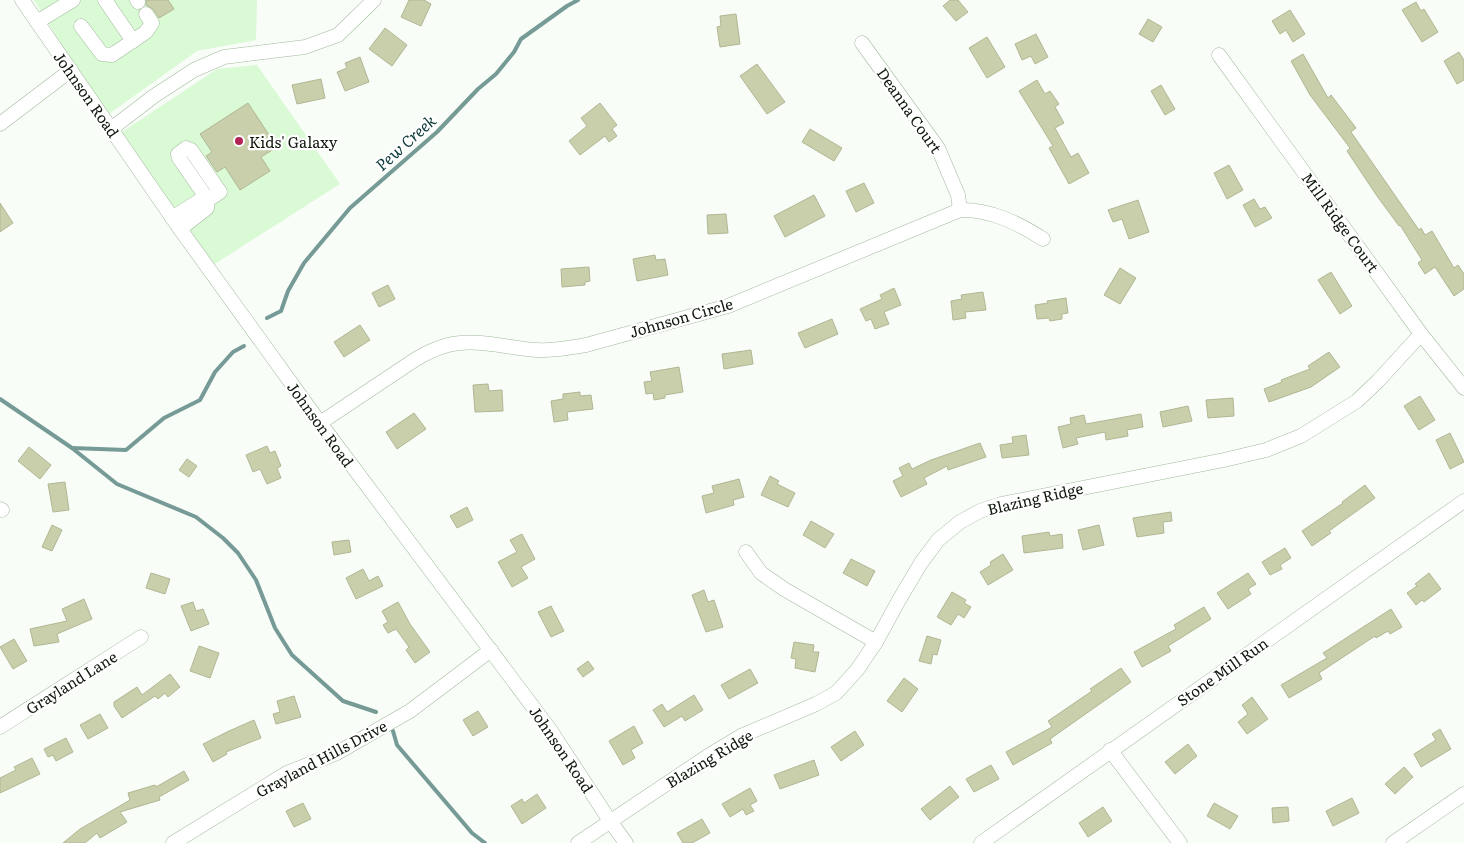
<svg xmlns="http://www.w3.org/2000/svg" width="1464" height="843" viewBox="0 0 1464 843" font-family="Literata,serif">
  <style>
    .built { fill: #daf9d5 }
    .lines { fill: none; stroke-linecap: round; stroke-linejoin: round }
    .stream { stroke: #769a96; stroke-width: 4 }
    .building { fill: #c9cfaa; stroke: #b1b794 }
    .minor-casing { stroke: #a2ba9e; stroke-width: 15 }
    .minor { stroke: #fff; stroke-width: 14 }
    .poi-dot { fill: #b32353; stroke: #fff; stroke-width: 2 }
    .labels { text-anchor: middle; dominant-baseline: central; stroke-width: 4.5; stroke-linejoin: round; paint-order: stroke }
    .street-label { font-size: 15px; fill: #0e170c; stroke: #fff }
    .poi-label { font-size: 15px; fill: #0e170c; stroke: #fff; text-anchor: start }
    .water-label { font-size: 16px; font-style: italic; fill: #0d3a3a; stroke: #fff }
  </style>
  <rect width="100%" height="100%" fill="#f8fdf7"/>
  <g class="built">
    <path d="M34,0H257L256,40L197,51L106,116Z"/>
    <path d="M257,65L340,184L213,265L122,132L217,69Z"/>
  </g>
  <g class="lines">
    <g class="stream">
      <path d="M267,318L281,311L288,291L304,263L350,208L437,132L478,89L496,74L514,52L521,39L567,6L578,0"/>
      <path d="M0,399L72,448L117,484L196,517L223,538L238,553L256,580L275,628L292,655L343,701L376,712"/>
      <path d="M72,448L126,450L164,418L200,400L215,372L233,352L244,346"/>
      <path d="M393,731L397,745L472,833L485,843"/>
    </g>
  </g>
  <g class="building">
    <path d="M146,0H168L174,9L159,18L153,9L146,5Z"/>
    <path d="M409,0H424L431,4L421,26L401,17Z"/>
    <path d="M950,0H958L968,12L956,21L943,6Z"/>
    <path d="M1416,2L1421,11L1424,9L1438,32L1422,42L1402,10Z"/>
    <path d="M1290,10L1305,34L1293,42L1286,30L1280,34L1272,21Z"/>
    <path d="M736,14L740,44L720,47L717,27L721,26L720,16Z"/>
    <path d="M1148,19L1162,27L1153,42L1139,34Z"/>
    <path d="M385,28L407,45L392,66L369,49Z"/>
    <path d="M1036,34L1048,57L1035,64L1031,56L1022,60L1015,44Z"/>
    <path d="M987,37L1005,67L987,78L969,48Z"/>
    <path d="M1459,52L1464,60V80L1457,84L1444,61Z"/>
    <path d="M1303,54L1328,98L1331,95L1356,128L1351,132L1419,230L1421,228L1425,235L1432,231L1454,268L1458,265L1464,274V289L1454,296L1435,267L1425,274L1418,263L1422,260L1400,225L1399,226L1377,196L1347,151L1350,148L1310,95L1291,61Z"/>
    <path d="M360,57L369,82L345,91L337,72L347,68L345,63Z"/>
    <path d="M757,64L785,102L767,114L740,76Z"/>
    <path d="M321,79L325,98L297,104L292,85Z"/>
    <path d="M1037,80L1045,94L1050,91L1059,104L1055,107L1064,123L1055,128L1071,157L1078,153L1089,173L1069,184L1049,148L1053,146L1019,91Z"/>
    <path d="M1161,85L1175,109L1165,115L1151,91Z"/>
    <path d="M248,103L277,147L261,157L270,171L240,190L225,167L217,172L206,156L212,152L200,134Z"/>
    <path d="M600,103L617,125L612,129L617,136L609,142L605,136L580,155L569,141L587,126L581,118Z"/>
    <path d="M810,129L842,148L834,161L802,142Z"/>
    <path d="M1229,165L1243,190L1227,199L1214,173Z"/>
    <path d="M864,183L874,203L856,212L846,191Z"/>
    <path d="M814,195L825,216L785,237L774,216Z"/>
    <path d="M1254,199L1260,209L1265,207L1272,218L1255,227L1243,205Z"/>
    <path d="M1138,200L1149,232L1129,239L1122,219L1113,222L1108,210Z"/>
    <path d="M0,203L13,223L0,232Z"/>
    <path d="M726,214L728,233L708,234L707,215Z"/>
    <path d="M655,255L656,260L665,259L668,275L637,281L633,259Z"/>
    <path d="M589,267L590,281L585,282V285L562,287L561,269Z"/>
    <path d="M1120,268L1136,278L1120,304L1104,295Z"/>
    <path d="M1331,272L1352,306L1340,314L1318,280Z"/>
    <path d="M388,285L395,299L379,307L372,293Z"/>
    <path d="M894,288L901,305L884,312L889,324L875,329L871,319L866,321L860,309L882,299L880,295Z"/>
    <path d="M983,292L986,310L965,312L966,318L953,320L951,301L962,299L961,295Z"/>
    <path d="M1066,298L1068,313L1062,314V319L1050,321L1049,318L1037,319L1035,305L1048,303L1047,301Z"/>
    <path d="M832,319L838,334L805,348L798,333Z"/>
    <path d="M360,325L370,340L344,357L334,342Z"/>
    <path d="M751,350L753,364L724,369L722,354Z"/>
    <path d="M1329,352L1340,367L1311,387L1269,402L1264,389L1282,382L1281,380L1310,369L1308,366Z"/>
    <path d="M679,367L683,392L665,395V398L654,400L653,393L646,394L644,382L652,381L650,372Z"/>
    <path d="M488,384L489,391L502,390L503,411L475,412L473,385Z"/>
    <path d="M580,392V396L591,395L593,409L567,412L568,420L554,422L551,401L563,399V394Z"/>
    <path d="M1420,396L1435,420L1419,430L1404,406Z"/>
    <path d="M1233,398L1234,416L1208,418L1206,400Z"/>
    <path d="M1188,406L1192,421L1163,427L1160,412Z"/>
    <path d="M414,413L426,429L397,449L386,432Z"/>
    <path d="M1141,414L1143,427L1127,430L1128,436L1106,440L1105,432L1076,438L1078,444L1063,448L1058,427L1071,424L1070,418L1084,415L1086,424Z"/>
    <path d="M1450,433L1464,462L1450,469L1436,440Z"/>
    <path d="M1026,435L1029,455L1002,458L1000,445L1013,443L1012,437Z"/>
    <path d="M980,443L986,457L948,470L947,466L924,478L927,484L901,497L893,481L903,476L899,468L909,463L912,469L931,460Z"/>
    <path d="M267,446L270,453L275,451L281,466L277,468L281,478L267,484L260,469L253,472L246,455Z"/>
    <path d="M29,447L51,465L40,479L18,461Z"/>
    <path d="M187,459L197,466L189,477L179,470Z"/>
    <path d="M770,476L779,481L777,484L795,493L788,507L761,495Z"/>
    <path d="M739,479L744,497L733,500L734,505L706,513L702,496L714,493L712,486Z"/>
    <path d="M65,482L69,510L53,512L48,484Z"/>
    <path d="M1365,485L1375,498L1329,531L1331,533L1312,546L1302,531L1343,503L1342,502Z"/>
    <path d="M467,507L473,520L457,528L450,516Z"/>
    <path d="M1171,512L1172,521L1163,522L1164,533L1137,537L1133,518Z"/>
    <path d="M811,521L834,534L825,548L803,535Z"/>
    <path d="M52,525L62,530L52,551L42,547Z"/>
    <path d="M1099,525L1104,545L1083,550L1078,530Z"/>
    <path d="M1049,532L1050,536L1062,534L1063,548L1024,553L1022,536Z"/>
    <path d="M522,534L535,559L521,567L528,578L512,587L498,562L517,552L510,540Z"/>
    <path d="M349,540L351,552L334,555L332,542Z"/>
    <path d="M1285,548L1291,558L1280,565L1282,569L1270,575L1262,562Z"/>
    <path d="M1003,554L1013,570L988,585L980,572L991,565L990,562Z"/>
    <path d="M851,559L875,571L867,586L843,573Z"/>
    <path d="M363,569L369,581L378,576L383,586L356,599L346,578Z"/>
    <path d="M151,573L170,579L165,594L146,588Z"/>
    <path d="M1248,573L1256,584L1248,589L1251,594L1228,609L1217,593Z"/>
    <path d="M1429,573L1441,589L1424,602L1422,600L1416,605L1407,593L1417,586L1415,584Z"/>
    <path d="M704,590L708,602L714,600L723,627L706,632L692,595Z"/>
    <path d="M952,592L966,600L964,603L971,607L964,618L958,614L951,625L937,617Z"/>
    <path d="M84,599L92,619L57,634L59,642L34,646L30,629L67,621L62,609Z"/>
    <path d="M193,602L196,611L203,609L209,624L191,631L181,606Z"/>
    <path d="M398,602L410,624L430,652L415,663L406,650L409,647L396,629L388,633L383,625L388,622L382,611Z"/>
    <path d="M551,606L564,631L551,637L538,612Z"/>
    <path d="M1204,607L1211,619L1168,646L1171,651L1142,667L1134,652L1176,629L1174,625Z"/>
    <path d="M1391,609L1402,627L1390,634L1388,631L1376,638L1375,636L1319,673L1322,679L1289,698L1281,685L1327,658L1323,653Z"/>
    <path d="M927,636L941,640L937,655L933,654L931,664L919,661Z"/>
    <path d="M14,639L27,661L13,669L0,647Z"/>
    <path d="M794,642L814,645L813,652H819L815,672L795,668L796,659L791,658Z"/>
    <path d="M199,646L219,653L210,678L190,671Z"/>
    <path d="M588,661L594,669L583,677L577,669Z"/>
    <path d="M1121,668L1131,682L1050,739L1052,743L1013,765L1006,752L1052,727L1048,721L1092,691L1090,689Z"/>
    <path d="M750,669L758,683L729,699L721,685Z"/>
    <path d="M170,674L180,687L168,697L165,693L158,699L155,696L122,718L114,706V702L137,687L142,695Z"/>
    <path d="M904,678L918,689L902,712L887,701Z"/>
    <path d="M694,695L703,710L685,721L682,716L664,727L653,710L662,704L667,712Z"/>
    <path d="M294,696L301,717L276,724L273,714L280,712L277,701Z"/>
    <path d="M1252,697L1268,719L1247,734L1238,722L1248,714L1242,705Z"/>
    <path d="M478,711L488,727L473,736L463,720Z"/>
    <path d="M100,714L108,728L88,739L80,725Z"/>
    <path d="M254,720L261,738L226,752L227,754L213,762L203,744L229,731Z"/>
    <path d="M634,726L643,743L631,750L635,758L623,765L609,741Z"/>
    <path d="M1440,729L1451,749L1421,767L1414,754L1436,740L1432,734Z"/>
    <path d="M855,731L864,745L841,761L831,747Z"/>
    <path d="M66,738L73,752L56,761L53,755L48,757L44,749Z"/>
    <path d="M1188,744L1197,756L1175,774L1165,762Z"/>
    <path d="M32,758L40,774L0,793V778L16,770L14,767Z"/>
    <path d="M814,760L819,775L780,789L774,775Z"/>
    <path d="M991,765L999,779L974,792L966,779Z"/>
    <path d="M1404,767L1413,777L1395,794L1385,784Z"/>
    <path d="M184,771L189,780L159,797L160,800L120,812L127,822L100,838L97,833L85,843H63L80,829L130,800L128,793L155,785L156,787Z"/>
    <path d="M950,786L959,797L930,820L921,809Z"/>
    <path d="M750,788L757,801L750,805L754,811L746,815L743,809L730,817L722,804Z"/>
    <path d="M537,794L546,808L522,824L511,806L522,799L524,803Z"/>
    <path d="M1352,798L1359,813L1333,826L1326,811Z"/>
    <path d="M303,803L311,819L294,827L286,811Z"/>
    <path d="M1214,803L1238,816L1230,829L1207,816Z"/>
    <path d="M1103,807L1112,821L1088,837L1079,823Z"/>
    <path d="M1288,807L1289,821L1273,823L1272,808Z"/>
    <path d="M702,819L710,833L692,843H683L677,833Z"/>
  </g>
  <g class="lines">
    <defs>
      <g id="minor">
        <path d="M22,0L180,229L320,423L551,731L610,821L626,843"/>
        <path d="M105,0L133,41"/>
        <path d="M137,0L138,2"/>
        <path d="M37,22L73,0"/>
        <path d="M81,26L102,54L112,55L146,32L152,23L146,14"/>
        <path d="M862,43L938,148L958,195L960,210"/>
        <path d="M1219,55L1421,334L1464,388"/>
        <path d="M0,124L71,70"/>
        <path d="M111,129L154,96L194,70L224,57L305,47L338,35L374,0"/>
        <path d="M172,218L202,199L208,200L220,192L191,150L186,148L178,154L179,158L208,200L207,208L180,229"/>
        <path d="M320,423L416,359C426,353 437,348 448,345C476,338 508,348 536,350C553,351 569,348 586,345L728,306L960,210C990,209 1018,223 1043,239"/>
        <path d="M0,509L2,510"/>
        <path d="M746,552L761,573L784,589L876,642"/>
        <path d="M0,727L141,637"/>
        <path d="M1110,750L1180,843"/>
        <path d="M173,843L287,773L337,753L410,711L491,650"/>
        <path d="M578,843L708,756L741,736L816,704L836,693L857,670L876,642L899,600L921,563L938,540L960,522L980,511L1001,504L1224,460L1266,450L1301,436L1357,401L1378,381L1421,334"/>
        <path d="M981,843L1464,501"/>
        <path d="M1393,843L1464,794"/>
      </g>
    </defs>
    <use href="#minor" class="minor-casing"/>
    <use href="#minor" class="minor"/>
  </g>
  <circle class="poi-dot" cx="239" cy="141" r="5"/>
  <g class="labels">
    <g class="street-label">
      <text transform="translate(87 94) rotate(55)">Johnson Road</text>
      <text transform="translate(910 110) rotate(55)">Deanna Court</text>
      <text transform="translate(1341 222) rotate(54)">Mill Ridge Court</text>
      <text transform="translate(681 317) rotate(-16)">Johnson Circle</text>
      <text transform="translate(321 424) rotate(54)">Johnson Road</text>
      <text transform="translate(1035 498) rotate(-13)">Blazing Ridge</text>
      <text transform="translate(1222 671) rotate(-35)">Stone Mill Run</text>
      <text transform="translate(71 682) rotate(-32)">Grayland Lane</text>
      <text transform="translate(562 749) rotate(56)">Johnson Road</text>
      <text transform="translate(321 758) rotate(-28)">Grayland Hills Drive</text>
      <text transform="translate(709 758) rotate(-31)">Blazing Ridge</text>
    </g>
    <g class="poi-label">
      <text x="249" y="141">Kids' Galaxy</text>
    </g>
    <g class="water-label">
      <text transform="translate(405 142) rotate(-42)">Pew Creek</text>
    </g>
  </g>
</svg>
